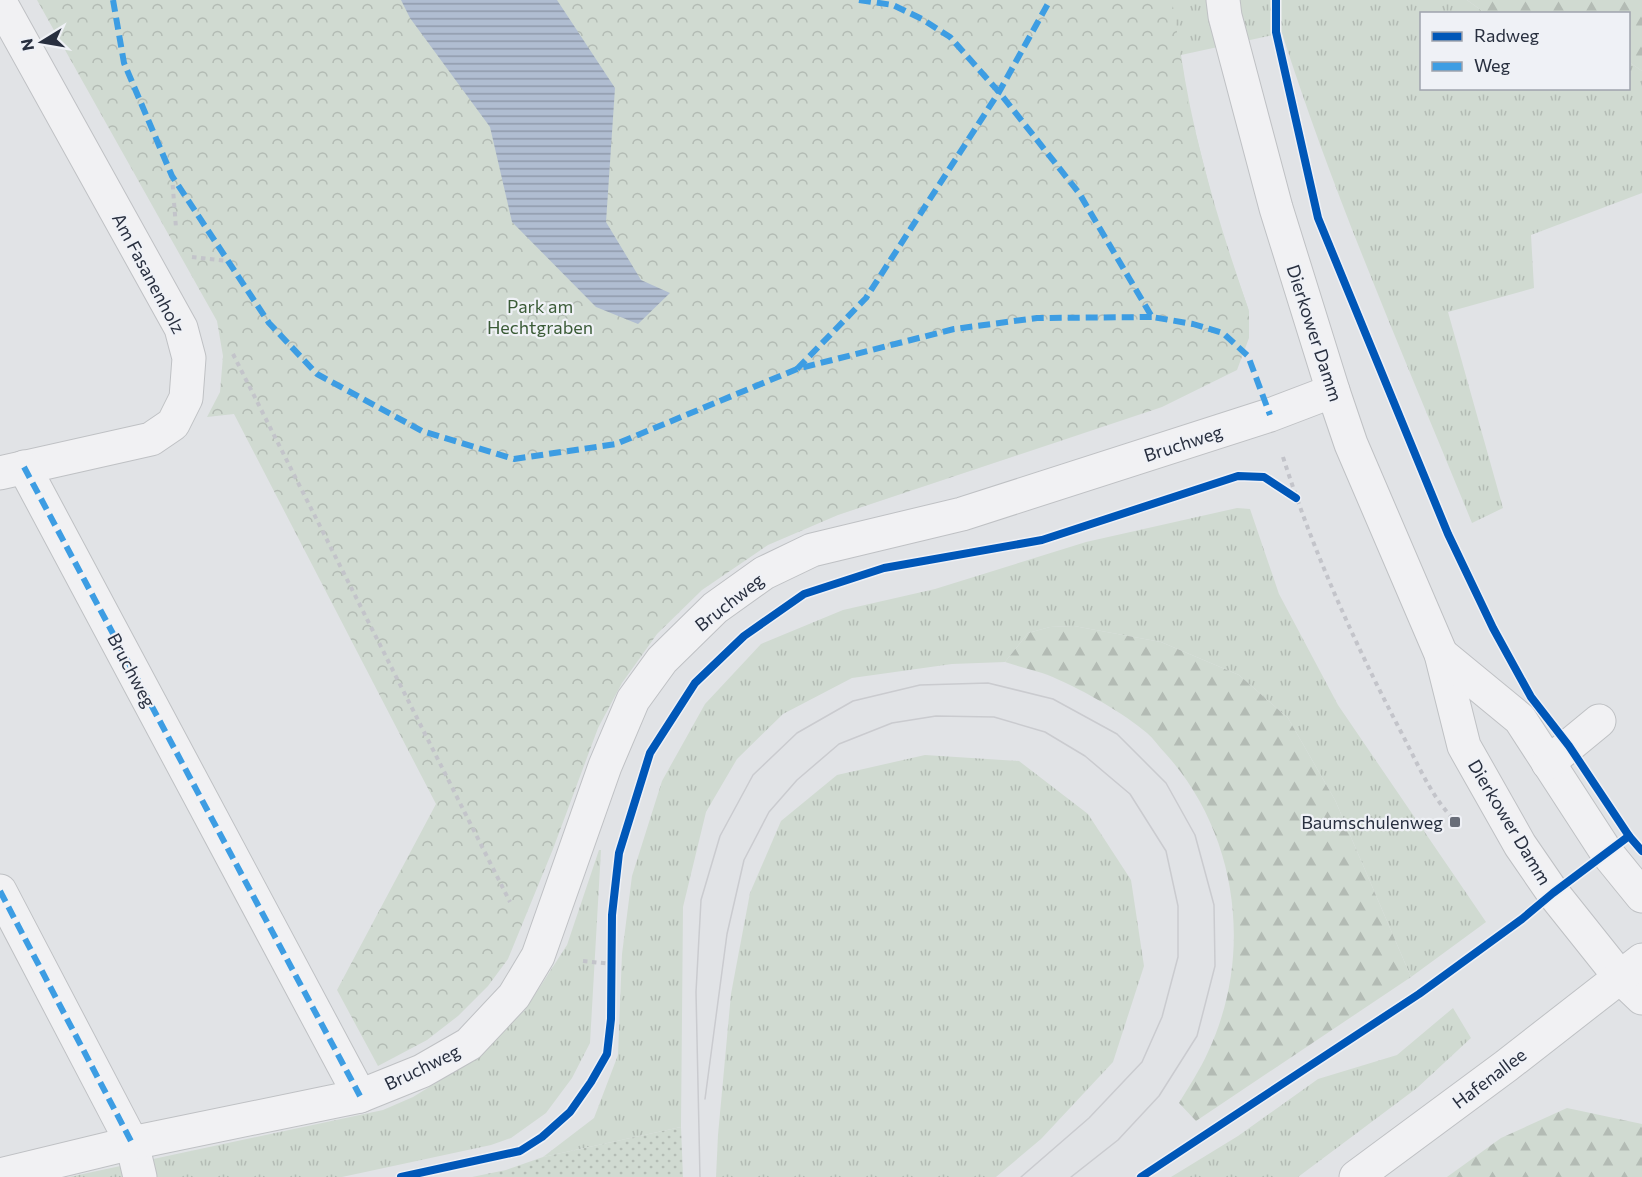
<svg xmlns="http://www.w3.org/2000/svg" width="1642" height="1177" viewBox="0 0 1642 1177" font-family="Commissioner,sans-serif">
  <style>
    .grass { fill: url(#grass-tufts) }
    .forest { fill: url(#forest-firs) }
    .park { fill: url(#park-crowns) }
    .garden { fill: url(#garden-dots) }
    .water { fill: url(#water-rules) }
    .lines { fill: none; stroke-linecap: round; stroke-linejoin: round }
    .minor-casing { stroke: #bfc1c4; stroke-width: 35 }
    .path { stroke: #c3c4ca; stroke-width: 4; stroke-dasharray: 4.5 4.5; stroke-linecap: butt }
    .minor { stroke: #f1f1f3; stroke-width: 33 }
    .tram { stroke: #cacbcf; stroke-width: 1.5 }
    .quiet { stroke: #3d9de3; stroke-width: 6; stroke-dasharray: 12 6; stroke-linecap: butt }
    .cycleway-casing { stroke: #eff1f6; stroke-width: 11 }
    .cycleway { stroke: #0057b8; stroke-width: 8 }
    .poi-dot { fill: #696e79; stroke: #eff1f6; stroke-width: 2 }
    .labels { text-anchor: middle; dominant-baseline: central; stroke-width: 4.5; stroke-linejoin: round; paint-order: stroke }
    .street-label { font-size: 18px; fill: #282f3f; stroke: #eff1f6 }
    .park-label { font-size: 18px; fill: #3a5b36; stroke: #eff1f6 }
    .poi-label { font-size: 18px; fill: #282f3f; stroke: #eff1f6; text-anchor: end }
  </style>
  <defs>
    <pattern id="grass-tufts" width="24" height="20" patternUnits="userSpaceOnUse" patternTransform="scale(1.5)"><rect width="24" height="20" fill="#d0dad1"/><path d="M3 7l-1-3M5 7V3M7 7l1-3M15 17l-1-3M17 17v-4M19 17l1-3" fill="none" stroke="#b3bbb4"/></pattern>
    <pattern id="forest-firs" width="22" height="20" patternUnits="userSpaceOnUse" patternTransform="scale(1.5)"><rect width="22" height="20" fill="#d0dad1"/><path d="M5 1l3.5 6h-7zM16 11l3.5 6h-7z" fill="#b3bbb4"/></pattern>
    <pattern id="park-crowns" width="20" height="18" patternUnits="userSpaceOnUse" patternTransform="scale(1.5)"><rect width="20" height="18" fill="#d0dad1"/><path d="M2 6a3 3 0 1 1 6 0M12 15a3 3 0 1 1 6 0" fill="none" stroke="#b3bbb4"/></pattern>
    <pattern id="garden-dots" width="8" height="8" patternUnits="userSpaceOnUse" patternTransform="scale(1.5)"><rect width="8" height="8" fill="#d0dad1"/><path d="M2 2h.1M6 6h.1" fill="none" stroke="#b3bbb4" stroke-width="1.8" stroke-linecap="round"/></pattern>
    <pattern id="water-rules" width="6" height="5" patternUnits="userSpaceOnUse" patternTransform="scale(1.5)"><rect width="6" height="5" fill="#b0bdd1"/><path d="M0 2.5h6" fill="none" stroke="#8f9aab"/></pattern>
  </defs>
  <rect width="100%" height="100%" fill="#e1e3e6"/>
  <g class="grass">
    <path d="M1061,0H1467L1485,13L1422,14V88H1628L1629,62L1642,71V193L1531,235L1534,288L1448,312L1503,508L1472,523C1406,361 1335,200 1282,33L1181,55C1194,143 1220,227 1249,311Z"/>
    <path d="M1237,508L1250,509L1279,594L1338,705L1486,922L1411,977L1335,800L1288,718L1239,675L1161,642L1074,626L1050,627L1028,633L1005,662L952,664L852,678L783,714L737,759L706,812L683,907L681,1127L543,1157L594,1118L618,1055L622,954L632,876L662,781L705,704L761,644L843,610L935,589L1086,542Z"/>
    <path d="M925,755L1019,761L1088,814L1131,880L1144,966L1113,1062L1041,1139L996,1177H716L718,1135L731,994L750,893L781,821L837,775Z"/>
    <path d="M599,850H601L590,1043L572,1078L546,1113L511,1138L491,1145L342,1177H69L383,1110L413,1097L470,1062L525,1010L567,945Z"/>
    <path d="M1453,1008L1471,1038L1417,1088L1298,1177H1171L1238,1136L1318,1079L1397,1055Z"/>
  </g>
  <g class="forest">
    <path d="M1467,0H1642V71L1629,62L1628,14L1485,13Z"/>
    <path d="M1074,626L1161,642L1239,675L1288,718L1335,800L1411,977L1196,1121L1179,1103C1189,1086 1200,1070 1208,1052C1254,954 1238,833 1165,753C1159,747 1154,739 1147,733C1125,714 1083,690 1057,679C1041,671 1022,668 1005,662L1028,633L1050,627Z"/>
    <path d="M1567,1108L1642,1124V1177H1447L1501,1138Z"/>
  </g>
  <path class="park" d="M37,0H1172L1188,103L1219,225L1249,311V338L1237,370L1162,407L838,515L768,545L702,590L657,634L622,683L598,728L553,849L508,959L488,986L458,1016L427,1040L378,1066L337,990L436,804L234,414L207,417L220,392L223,356L217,321Z"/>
  <path class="garden" d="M681,1127L683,1177H472L506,1170L543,1157Z"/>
  <path class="water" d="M401,0H557L615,88L606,222L641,280L670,293L638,324L596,307L512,222L490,127L410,18Z"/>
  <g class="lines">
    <defs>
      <g id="minor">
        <path d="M1223,0L1225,16L1276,208L1333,391L1351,444L1441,654L1464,746L1520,845L1553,893L1620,977L1642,998"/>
        <path d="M0,2L181,328L189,358L186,398L173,424L151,439L0,473"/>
        <path d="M24,467L360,1096"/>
        <path d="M1441,654L1520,719L1607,853L1642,896"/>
        <path d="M1548,763L1599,721"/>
        <path d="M0,891L132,1143L140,1177"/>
        <path d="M0,1175L132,1143L360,1096L422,1071L469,1044L514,996L538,956L605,766L633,700L662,660L715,608L764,573L812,550L962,514L1270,415L1333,391"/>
        <path d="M1356,1177L1506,1066L1642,960"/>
      </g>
    </defs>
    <use href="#minor" class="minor-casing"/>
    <g class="path">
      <path d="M172,176L176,228"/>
      <path d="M192,257L227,261"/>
      <path d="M233,354L510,902"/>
      <path d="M1283,457C1313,551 1354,642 1400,730C1416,760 1430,795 1454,820"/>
      <path d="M583,961L612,964"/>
    </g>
    <use href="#minor" class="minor"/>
    <g class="tram">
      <path d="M705,1099L727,934L744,860L769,812L797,780L839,744L892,723L936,716L994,717L1045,732L1085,756L1130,794L1166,851L1178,906V957L1162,1017L1142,1062L1089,1118L1021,1177"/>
      <path d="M700,1177L696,992L701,900L720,836L753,775L797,733L853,701L920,685L988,683L1053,699L1117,734L1166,783L1195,835L1214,905L1215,966L1197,1036L1159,1096L1118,1140L1071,1177"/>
    </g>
    <g class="quiet">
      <path d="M113,0L124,63L172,176L269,323L317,374L422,431L514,459L616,444L797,369L954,329L1037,318L1152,317"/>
      <path d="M859,0L893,5L922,19L950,37L999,92L1079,193L1152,317L1193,324L1223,333L1248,356L1270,415"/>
      <path d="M797,369L866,298L999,92L1050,0"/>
      <path d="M24,467L360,1096"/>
      <path d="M0,891L132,1143"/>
    </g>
    <defs>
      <g id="cycleway">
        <path d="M1276,0V32L1318,218L1448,534L1493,628L1531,697L1569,746L1629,836L1642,851"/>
        <path d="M401,1177L520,1151L542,1137L570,1112L591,1082L607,1054L611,1019L612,915L619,853L650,753L695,683L744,636L804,594L884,568L1042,540L1238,476L1264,477L1296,498"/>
        <path d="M1141,1177L1419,994L1522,919L1553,893L1629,836"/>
      </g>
    </defs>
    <use href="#cycleway" class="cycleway-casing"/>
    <use href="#cycleway" class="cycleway"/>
  </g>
  <rect class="poi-dot" x="1449" y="816" width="12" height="12" rx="3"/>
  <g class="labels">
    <g class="street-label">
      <text transform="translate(149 273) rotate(62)">Am Fasanenholz</text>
      <text transform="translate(1315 333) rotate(72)">Dierkower Damm</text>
      <text transform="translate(1183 443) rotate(-18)">Bruchweg</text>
      <text transform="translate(729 602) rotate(-38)">Bruchweg</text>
      <text transform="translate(132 670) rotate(62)">Bruchweg</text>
      <text transform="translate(1510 822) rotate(59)">Dierkower Damm</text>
      <text transform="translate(422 1067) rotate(-26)">Bruchweg</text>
      <text transform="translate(1489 1078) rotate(-37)">Hafenallee</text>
    </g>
    <g class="park-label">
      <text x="540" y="306">Park am<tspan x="540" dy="21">Hechtgraben</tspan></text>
    </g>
    <g class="poi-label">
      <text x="1443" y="822">Baumschulenweg</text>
    </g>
  </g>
  <rect x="1420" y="12" width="210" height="78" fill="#eff1f6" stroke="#9fa3ad" stroke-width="1.5"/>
  <rect x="1432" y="32" width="30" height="9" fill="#0057b8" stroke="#9fa3ad" stroke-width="1.5"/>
  <text x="1474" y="42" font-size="18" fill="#282f3f">Radweg</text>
  <rect x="1432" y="62" width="30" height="9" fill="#3d9de3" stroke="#9fa3ad" stroke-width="1.5"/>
  <text x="1474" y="72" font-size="18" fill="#282f3f">Weg</text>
  <g transform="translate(42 42) rotate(259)" stroke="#eff1f6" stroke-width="4.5" paint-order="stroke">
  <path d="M0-4.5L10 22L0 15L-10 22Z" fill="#282f3f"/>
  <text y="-9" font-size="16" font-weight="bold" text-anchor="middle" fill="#282f3f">N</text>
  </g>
</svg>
